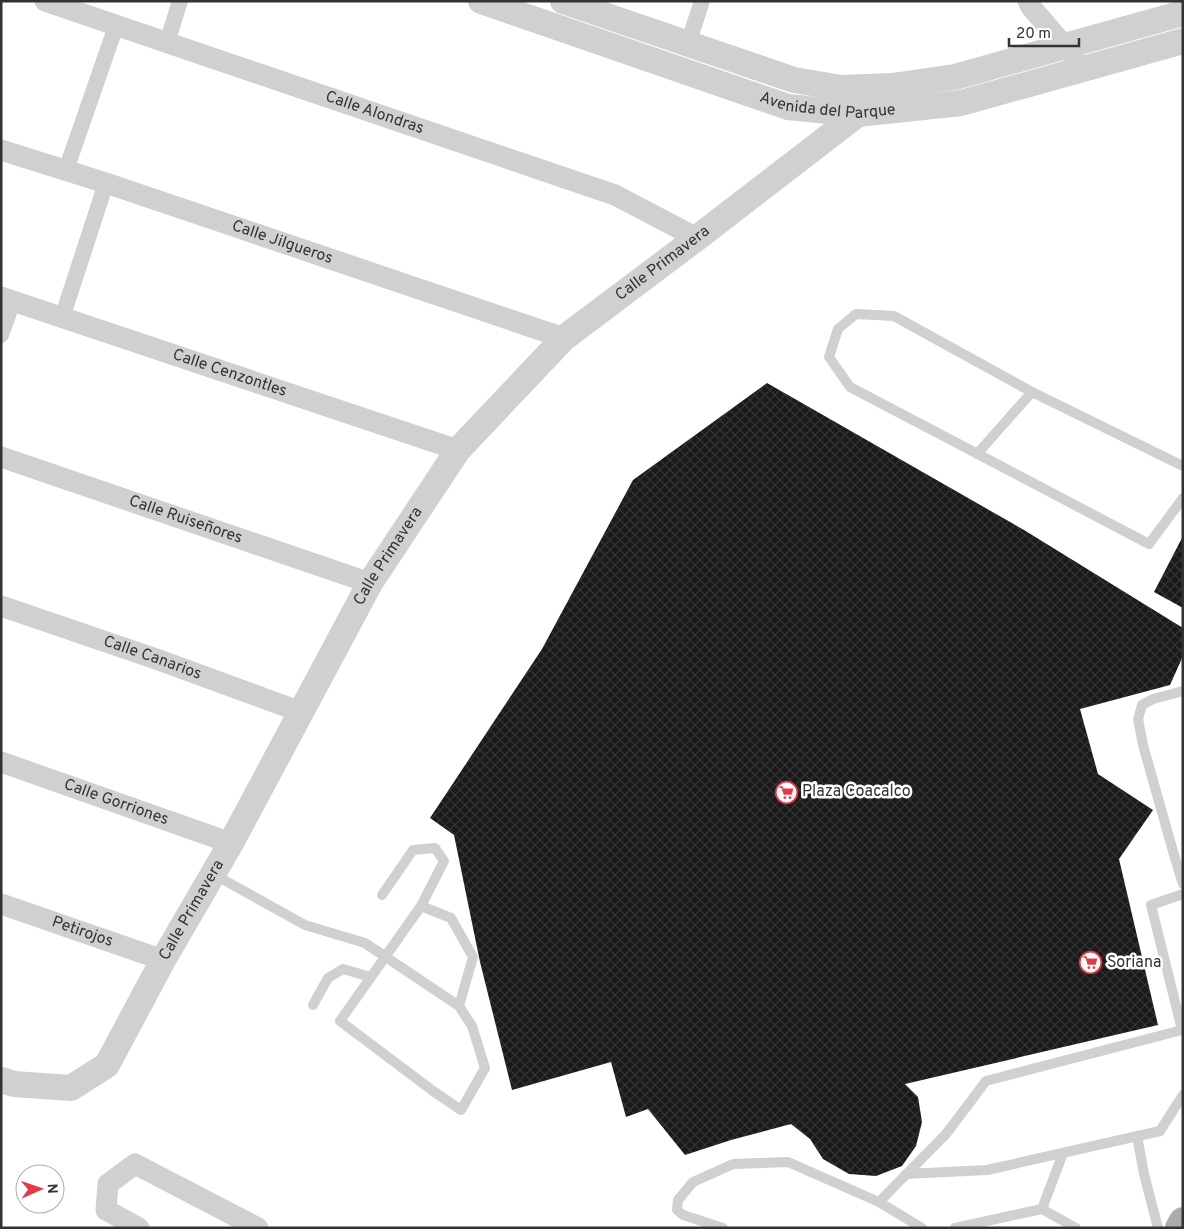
<svg xmlns="http://www.w3.org/2000/svg" width="1184" height="1229" viewBox="0 0 1184 1229" font-family="Overpass,sans-serif">
  <style>
    .building { fill: url(#building-cross-hatch) }
    .lines { fill: none; stroke-linecap: round; stroke-linejoin: round }
    .service { stroke: #d0d0d0; stroke-width: 10 }
    .pedestrian { stroke: #d0d0d0; stroke-width: 16 }
    .minor { stroke: #d0d0d0; stroke-width: 21 }
    .tertiary { stroke: #d0d0d0; stroke-width: 26 }
    .primary { stroke: #ababab; stroke-width: 28 }
    .labels { text-anchor: middle; dominant-baseline: central; stroke-width: 5; stroke-linejoin: round; paint-order: stroke }
    .street-label { font-size: 16px; fill: #333; stroke: #fff }
    .poi-label { font-size: 16px; fill: #333; stroke: #fff; text-anchor: start }
  </style>
  <defs>
    <pattern id="building-cross-hatch" width="8" height="8" patternUnits="userSpaceOnUse" patternTransform="scale(1.25)"><rect width="8" height="8" fill="#1a1a1a"/><path d="M0 0l8 8M0 8l8-8" fill="none" stroke="#333"/></pattern>
  </defs>
  <rect width="100%" height="100%" fill="#fff"/>
  <g class="building">
    <path d="M767,383L1024,530L1183,628V656L1170,685L1080,709L1098,774L1153,810L1119,859L1158,1025L905,1084L918,1097L922,1122L916,1146L902,1166L876,1176L849,1174L823,1159L810,1139L791,1124L731,1140L685,1155L648,1109L626,1117L611,1062L512,1090L480,962L454,835L430,818L542,649L633,480Z"/>
    <path d="M1183,536V608L1154,592Z"/>
  </g>
  <g class="lines">
    <g class="service">
      <path d="M977,454L1032,392"/>
      <path d="M1183,466L1032,392L894,316L856,314L838,329L829,357L850,387L1149,544L1183,498"/>
      <path d="M1183,691L1153,699L1142,705L1138,719L1143,745L1174,855L1183,884"/>
      <path d="M213,874L305,925L365,943L459,1006L472,1026L485,1068L461,1110L433,1091L340,1021L421,906L451,918L473,957L459,1006"/>
      <path d="M382,895L413,850L435,848L444,861L421,906"/>
      <path d="M313,1005L328,978L343,969L371,977"/>
      <path d="M1137,1136L1144,1174L1158,1228"/>
      <path d="M1063,1153L1042,1209L1076,1228"/>
      <path d="M906,1174L987,1170L1160,1131L1183,1095"/>
      <path d="M879,1202L946,1134L986,1081L1182,1030L1151,905L1183,894"/>
      <path d="M723,1228L683,1215L677,1210L678,1200L693,1182L733,1164L788,1162L879,1202L922,1228"/>
      <path d="M955,1228L1042,1209"/>
    </g>
    <g class="pedestrian">
      <path d="M167,43L180,1"/>
      <path d="M688,44L702,1"/>
      <path d="M66,170L116,26"/>
      <path d="M62,318L106,183"/>
      <path d="M1,335L13,301"/>
    </g>
    <g class="minor">
      <path id="s1" d="M45,1L615,195L697,238"/>
      <path d="M1028,1L1031,7L1074,57"/>
      <path id="s2" d="M1,150L106,183L564,338"/>
      <path id="s3" d="M1,297L458,450"/>
      <path id="s4" d="M1,457L370,583"/>
      <path id="s5" d="M1,606L159,660L301,712"/>
      <path id="s6" d="M1,762L231,843"/>
      <path id="s7" d="M1,904L163,960"/>
      <path d="M139,1228L106,1210L108,1184L135,1164L258,1228"/>
    </g>
    <g class="tertiary">
      <path id="s8" d="M481,1L788,107L858,114L961,103L1183,41"/>
      <path d="M563,1L794,80L841,88L892,86L955,77L1183,13"/>
      <path id="s9" d="M1,1080L14,1084L71,1088L107,1065L163,960L231,843L370,583L458,450L564,338L697,238L858,114L892,86"/>
    </g>
    <path class="primary" d="M1179,1228L1183,1221"/>
  </g>
  <defs>
    <symbol id="supermarket-ring" viewBox="-11 -11 22 22"><circle r="9.5" fill="#fff" stroke="#e63946" stroke-width="1.5"/><path d="M-6-5.5h2.5l.6 2H6L4.5 2H-2.5L-4.4-4H-6ZM-1.5 3.2a1.3 1.3 0 1 0 .1 0ZM3 3.2a1.3 1.3 0 1 0 .1 0Z" fill="#e63946"/></symbol>
  </defs>
  <g fill-rule="evenodd">
    <use href="#supermarket-ring" x="774" y="780" width="25" height="25"/>
    <use href="#supermarket-ring" x="1078" y="950" width="25" height="25"/>
  </g>
  <g class="labels">
    <g class="street-label">
      <text stroke="none"><textPath href="#s8" startOffset="364">Avenida del Parque</textPath></text>
      <text stroke="none"><textPath href="#s1" startOffset="348">Calle Alondras</textPath></text>
      <text stroke="none"><textPath href="#s2" startOffset="296">Calle Jilgueros</textPath></text>
      <text stroke="none"><textPath href="#s9" startOffset="1100">Calle Primavera</textPath></text>
      <text stroke="none"><textPath href="#s3" startOffset="241">Calle Cenzontles</textPath></text>
      <text stroke="none"><textPath href="#s4" startOffset="195">Calle Ruiseñores</textPath></text>
      <text stroke="none"><textPath href="#s9" startOffset="695">Calle Primavera</textPath></text>
      <text stroke="none"><textPath href="#s5" startOffset="160">Calle Canarios</textPath></text>
      <text stroke="none"><textPath href="#s6" startOffset="122">Calle Gorriones</textPath></text>
      <text stroke="none"><textPath href="#s9" startOffset="290">Calle Primavera</textPath></text>
      <text stroke="none"><textPath href="#s7" startOffset="86">Petirojos</textPath></text>
    </g>
    <g class="poi-label">
      <text x="802" y="792">Plaza Coacalco</text>
      <text x="1107" y="963">Soriana</text>
    </g>
  </g>
  <rect width="1184" height="1229" fill="none" stroke="#333333" stroke-width="5"/>
  <g transform="translate(40 1189) rotate(88)"><circle r="24" fill="#ffffff" stroke="#adadad"/>
  <path d="M0-4L9 19L0 12L-9 19Z" fill="#e63946"/>
  <text y="-8" font-size="14" font-weight="bold" text-anchor="middle" fill="#333333">N</text>
  </g>
  <path d="M1009 38v8h70v-8" fill="none" stroke="#333333" stroke-width="2.5"/>
  <text x="1016" y="38" font-size="15" fill="#333333" stroke="#ffffff" stroke-width="4" paint-order="stroke">20 m</text>
</svg>
